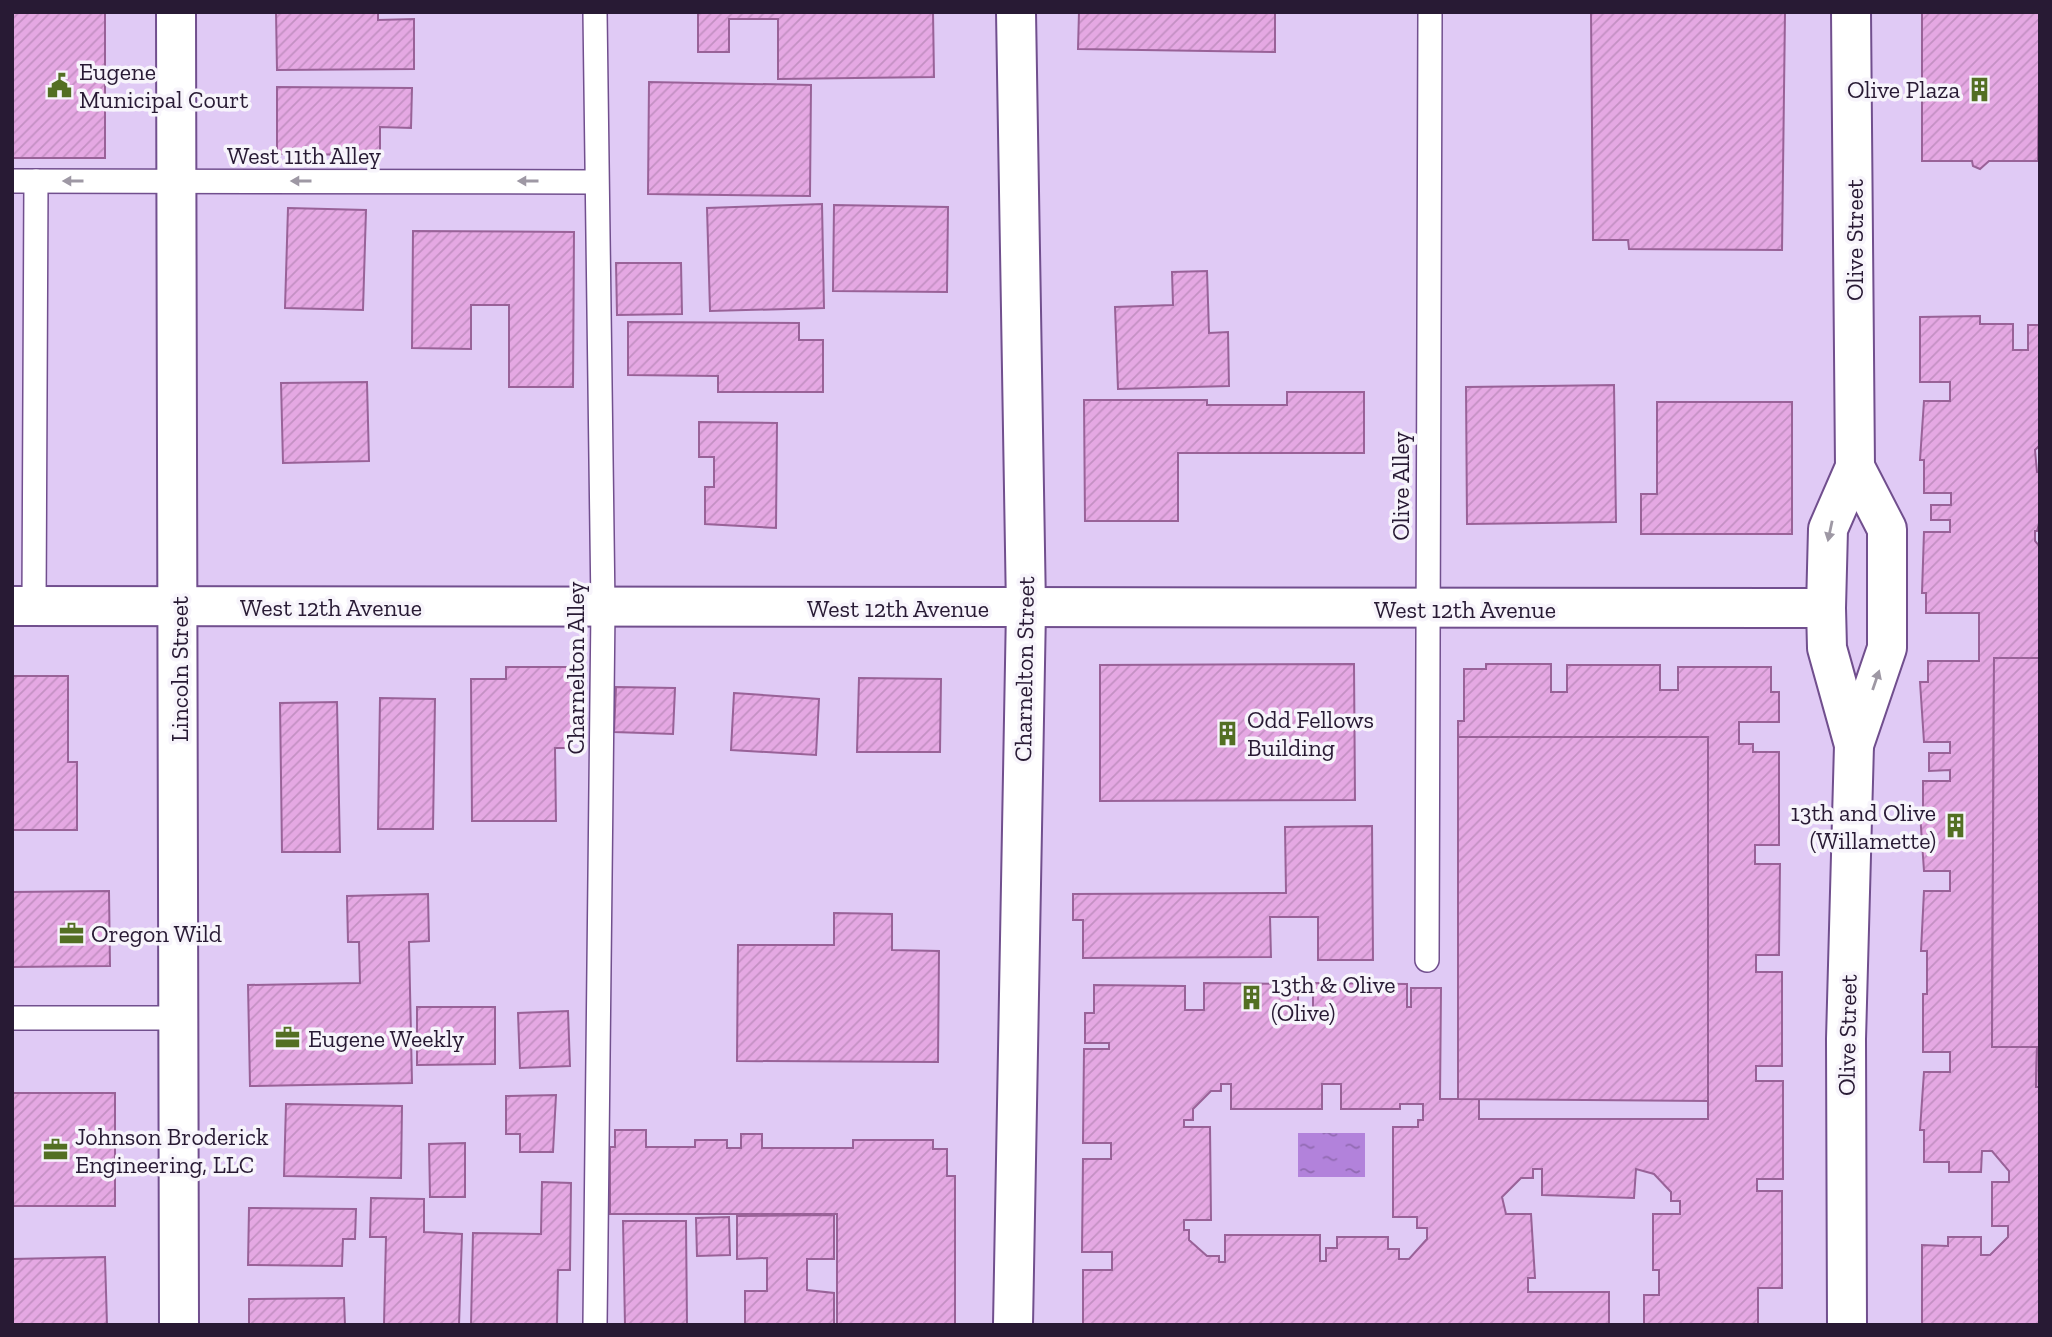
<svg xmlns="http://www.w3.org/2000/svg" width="2052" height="1337" viewBox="0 0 2052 1337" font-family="'Zilla Slab',serif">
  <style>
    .water { fill: url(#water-ripples) }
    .building { fill: url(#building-hatch); stroke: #996298; stroke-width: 2; fill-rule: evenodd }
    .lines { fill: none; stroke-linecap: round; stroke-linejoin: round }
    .service-casing { stroke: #714f8e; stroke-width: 26 }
    .minor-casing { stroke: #714f8e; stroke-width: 42 }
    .tertiary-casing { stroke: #714f8e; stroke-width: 42 }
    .service { stroke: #fff; stroke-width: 23 }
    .minor { stroke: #fff; stroke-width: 38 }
    .tertiary { stroke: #fff; stroke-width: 38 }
    .oneway { fill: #9e98a4 }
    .labels { text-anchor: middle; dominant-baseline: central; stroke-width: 7; stroke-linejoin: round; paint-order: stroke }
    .poi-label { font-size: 24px; fill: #281a34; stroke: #f7f4fb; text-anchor: start }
    .street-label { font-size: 24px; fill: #281a34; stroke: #f7f4fb }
  </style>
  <defs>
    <pattern id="water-ripples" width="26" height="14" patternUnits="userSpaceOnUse" patternTransform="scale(1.75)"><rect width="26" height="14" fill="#b282db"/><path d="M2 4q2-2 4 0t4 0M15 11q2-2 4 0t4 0" fill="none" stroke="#916ab2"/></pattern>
    <pattern id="building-hatch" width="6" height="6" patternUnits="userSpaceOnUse" patternTransform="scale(1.75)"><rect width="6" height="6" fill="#e5a8e3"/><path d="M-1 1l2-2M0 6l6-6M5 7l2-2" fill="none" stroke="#c490c3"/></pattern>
  </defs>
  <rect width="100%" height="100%" fill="#e0caf5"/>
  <path class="water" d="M1365,1133V1177H1298V1133Z"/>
  <g class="building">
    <rect x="12" y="12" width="93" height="146"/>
    <path d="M276,12H378V20L414,19V69L277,70Z"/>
    <path d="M698,12H933L934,77L778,79V19H729V52H698Z"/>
    <path d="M1079,12H1275V52L1078,49Z"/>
    <path d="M1591,12H1785L1782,250L1629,249L1628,240H1593Z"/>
    <path d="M1922,12H2040L2038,161H1989L1980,169L1973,166L1972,161H1922Z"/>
    <path d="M649,82L811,85L810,196L648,194Z"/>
    <path d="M277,87L412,88L411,128L380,127V155L277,154Z"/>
    <path d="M822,204L824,308L710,311L707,208Z"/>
    <path d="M834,205L948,207L947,292L833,291Z"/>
    <path d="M288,208L366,210L363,310L285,308Z"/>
    <path d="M413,231L574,232L573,387H509V305H471V349L412,348Z"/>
    <path d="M616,263H681L682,314L617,315Z"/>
    <path d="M1207,271L1209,333L1228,332L1229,386L1118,389L1115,307L1173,305L1172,272Z"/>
    <path d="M1980,316V324H2013V350H2028V325H2040V445L2035,450L2037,472H2040V520L2037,531H2035V541L2040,547V658H1994L1992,1047H2037L2036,1087H2040V1325H1922V1245L1948,1246V1237H1981V1255H1990L2008,1237V1226H1992V1182H2009V1171L1992,1151H1982L1981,1172H1949V1162H1924V1130H1920L1924,1072H1950V1052H1923V994H1927V951H1921L1924,891H1950V871H1924L1920,813H1923V781H1950V770L1929,771V753H1950V742H1924L1920,682H1928V661H1979V613H1926V593H1922L1924,532H1950V520H1931V505H1951V493H1924V460H1920L1924,401H1950V382H1920V317Z"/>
    <path d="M628,322L799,323V340H823V392H718V376L628,375Z"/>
    <path d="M367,382L369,461L283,463L281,383Z"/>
    <path d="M1614,385L1616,522L1467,524L1466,387Z"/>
    <path d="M1287,392H1364V453H1178V521H1085L1084,400H1207V405H1287Z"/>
    <path d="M1657,402H1792V534H1641V494H1657Z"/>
    <path d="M699,422L777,423L776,528L705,524V487H714V457H699Z"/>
    <path d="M1994,658H2040V1087H2036L2037,1047H1992Z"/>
    <path d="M1354,664L1355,800L1100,801V665Z"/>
    <path d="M1486,664H1551V692H1567V665H1660V690H1678V667H1771V692H1779V722H1739V744H1753V752H1779V845H1755V864H1780L1779,955H1756V972H1782V1066H1756V1081H1783V1179H1757V1191H1782V1288H1758V1325H1644V1295H1659V1270H1653V1214H1680V1201H1671V1192L1654,1174L1636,1169L1634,1198L1542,1195V1169H1533V1178H1521L1502,1197L1506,1214H1531L1535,1278H1528V1292H1609V1325H1083V1270H1112V1252H1082L1083,1159H1111V1143H1083L1084,1049H1109V1043H1085V1013H1094V985L1185,986V1010H1204V983L1298,984V1010H1313V983L1407,984V1007H1411V988H1441L1440,1099H1479V1119H1708V737H1458V721H1464V669H1486ZM1221,1084H1231V1109H1322V1084H1341V1109H1400V1104H1423V1120H1418V1127H1393V1217H1417V1228H1427V1239L1409,1259H1399V1249H1388V1237H1337V1248H1326V1261H1320V1235H1225V1262H1219V1256H1207L1189,1240V1230H1184V1220H1211L1210,1127H1184V1120H1193V1109L1211,1091H1221Z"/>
    <path d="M506,667H572V748H555L556,821H472L471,679H506Z"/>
    <path d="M12,676H68V762H77V830H12Z"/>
    <path d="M859,678L941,679L940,752H857Z"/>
    <path d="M616,687L675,688L673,734L614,732Z"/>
    <path d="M734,693L819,699L816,755L731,750Z"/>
    <path d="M380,698L435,699L433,829H378Z"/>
    <path d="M337,702L340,852H282L280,703Z"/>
    <path d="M1458,737H1708V1101L1458,1099Z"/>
    <path d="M1372,826L1373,960H1318V917H1270L1271,957L1083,958V920H1073V894L1286,893L1285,827Z"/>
    <path d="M109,891L110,966L12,967V892Z"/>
    <path d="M428,894L429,941L409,942L412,1083L250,1086L248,985L360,983L359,942H348L347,896Z"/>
    <path d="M834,913L892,914V950L939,951L938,1062L737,1061L738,945H834Z"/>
    <path d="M417,1007H495V1064L417,1065Z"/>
    <path d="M568,1011L570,1066L520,1068L518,1013Z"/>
    <rect x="12" y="1093" width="103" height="113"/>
    <path d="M556,1095L553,1152H520V1134H506V1096Z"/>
    <path d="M286,1104L402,1106L401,1178L284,1176Z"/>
    <path d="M615,1130H646V1147H695V1140H727V1148H741V1134H762V1148H853V1140H933V1149H947V1176H955V1325H837V1214H610V1147H615Z"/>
    <path d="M465,1143V1197H430L429,1144Z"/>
    <path d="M542,1182L571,1183L570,1270H558L557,1325H471L473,1233L541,1234Z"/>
    <path d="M371,1198L424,1199V1232L462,1234L459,1325H384L386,1237H370Z"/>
    <path d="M249,1208L356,1209L355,1239H343L342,1266L248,1265Z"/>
    <path d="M834,1215V1259H807V1290L834,1293V1325H745V1291H767V1258L737,1259V1216Z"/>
    <path d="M729,1217L730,1255L697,1256L696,1218Z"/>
    <path d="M623,1221H686L687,1325H625Z"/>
    <path d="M105,1257L107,1325H12V1259Z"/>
    <path d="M344,1298L345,1325H249V1299Z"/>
  </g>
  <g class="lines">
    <defs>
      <g id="service">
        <path d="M595,12L603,608L595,1325"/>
        <path d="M12,181L596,182"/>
        <path d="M34,606L36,181"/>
        <path d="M1427,960L1430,12"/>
        <path d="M12,1018H179"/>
      </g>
      <g id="minor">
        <path d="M176,12L179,1325"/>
        <path d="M12,606L1826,608"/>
      </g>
      <g id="tertiary">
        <path d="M1854,745L1887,648V529L1855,467"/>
        <path d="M1013,1325L1026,609L1016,12"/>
        <path d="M1847,1325L1846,1039L1854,745L1827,648L1826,608L1828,529L1855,467L1851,12"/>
      </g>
    </defs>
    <use href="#service" class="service-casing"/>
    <use href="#minor" class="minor-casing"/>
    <use href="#tertiary" class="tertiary-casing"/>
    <use href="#service" class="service"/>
    <use href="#minor" class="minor"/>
    <use href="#tertiary" class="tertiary"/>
  </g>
  <defs><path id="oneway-solid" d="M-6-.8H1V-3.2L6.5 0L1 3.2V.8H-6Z" transform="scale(1.75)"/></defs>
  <g class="oneway">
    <use href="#oneway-solid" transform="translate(73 181) rotate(180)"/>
    <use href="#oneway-solid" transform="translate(301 181) rotate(-180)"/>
    <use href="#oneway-solid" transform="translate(528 181) rotate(-180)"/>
    <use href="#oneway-solid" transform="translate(1830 531) rotate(102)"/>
    <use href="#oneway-solid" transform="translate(1876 680) rotate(-71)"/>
  </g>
  <defs>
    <symbol id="civic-bare" viewBox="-9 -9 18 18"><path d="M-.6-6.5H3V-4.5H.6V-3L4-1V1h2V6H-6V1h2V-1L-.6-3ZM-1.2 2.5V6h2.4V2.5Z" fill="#536f23" stroke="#f7f4fb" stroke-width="2.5" paint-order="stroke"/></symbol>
    <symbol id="building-bare" viewBox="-9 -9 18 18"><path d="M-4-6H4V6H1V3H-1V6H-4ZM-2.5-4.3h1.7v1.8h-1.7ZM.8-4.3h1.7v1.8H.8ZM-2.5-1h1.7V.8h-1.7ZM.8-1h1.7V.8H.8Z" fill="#536f23" stroke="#f7f4fb" stroke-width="2.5" paint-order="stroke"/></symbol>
    <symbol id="office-bare" viewBox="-9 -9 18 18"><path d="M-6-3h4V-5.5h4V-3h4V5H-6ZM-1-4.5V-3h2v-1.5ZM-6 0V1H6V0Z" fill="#536f23" stroke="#f7f4fb" stroke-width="2.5" paint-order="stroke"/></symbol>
  </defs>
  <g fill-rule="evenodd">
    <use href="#civic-bare" x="42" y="68" width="35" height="35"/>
    <use href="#building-bare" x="1962" y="72" width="35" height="35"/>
    <use href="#building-bare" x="1210" y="716" width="35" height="35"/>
    <use href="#building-bare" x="1938" y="808" width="35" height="35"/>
    <use href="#office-bare" x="54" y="916" width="35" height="35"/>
    <use href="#building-bare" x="1234" y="980" width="35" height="35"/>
    <use href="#office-bare" x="270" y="1020" width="35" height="35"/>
    <use href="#office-bare" x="38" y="1132" width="35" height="35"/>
  </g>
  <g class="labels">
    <g class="poi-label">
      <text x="79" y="71">Eugene<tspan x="79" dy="28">Municipal Court</tspan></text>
      <text x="1960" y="89" text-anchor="end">Olive Plaza</text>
      <text x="1247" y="719">Odd Fellows<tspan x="1247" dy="28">Building</tspan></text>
      <text x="1936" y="812" text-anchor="end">13th and Olive<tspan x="1936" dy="28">(Willamette)</tspan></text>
      <text x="91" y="933">Oregon Wild</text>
      <text x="1271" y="984">13th &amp; Olive<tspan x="1271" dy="28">(Olive)</tspan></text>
      <text x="308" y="1038">Eugene Weekly</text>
      <text x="75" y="1136">Johnson Broderick<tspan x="75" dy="28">Engineering, LLC</tspan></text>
    </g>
    <g class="street-label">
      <text x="304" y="155">West 11th Alley</text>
      <text transform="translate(1854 240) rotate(-90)">Olive Street</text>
      <text transform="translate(1400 486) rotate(-90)">Olive Alley</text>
      <text x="331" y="607">West 12th Avenue</text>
      <text x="898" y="608">West 12th Avenue</text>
      <text x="1465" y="609">West 12th Avenue</text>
      <text transform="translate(575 668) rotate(-90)">Charnelton Alley</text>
      <text transform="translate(179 669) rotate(-90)">Lincoln Street</text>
      <text transform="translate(1024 669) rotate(-89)">Charnelton Street</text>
      <text transform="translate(1847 1035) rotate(-89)">Olive Street</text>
    </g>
  </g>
  <rect width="2052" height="1337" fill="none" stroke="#281a34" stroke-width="28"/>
</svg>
